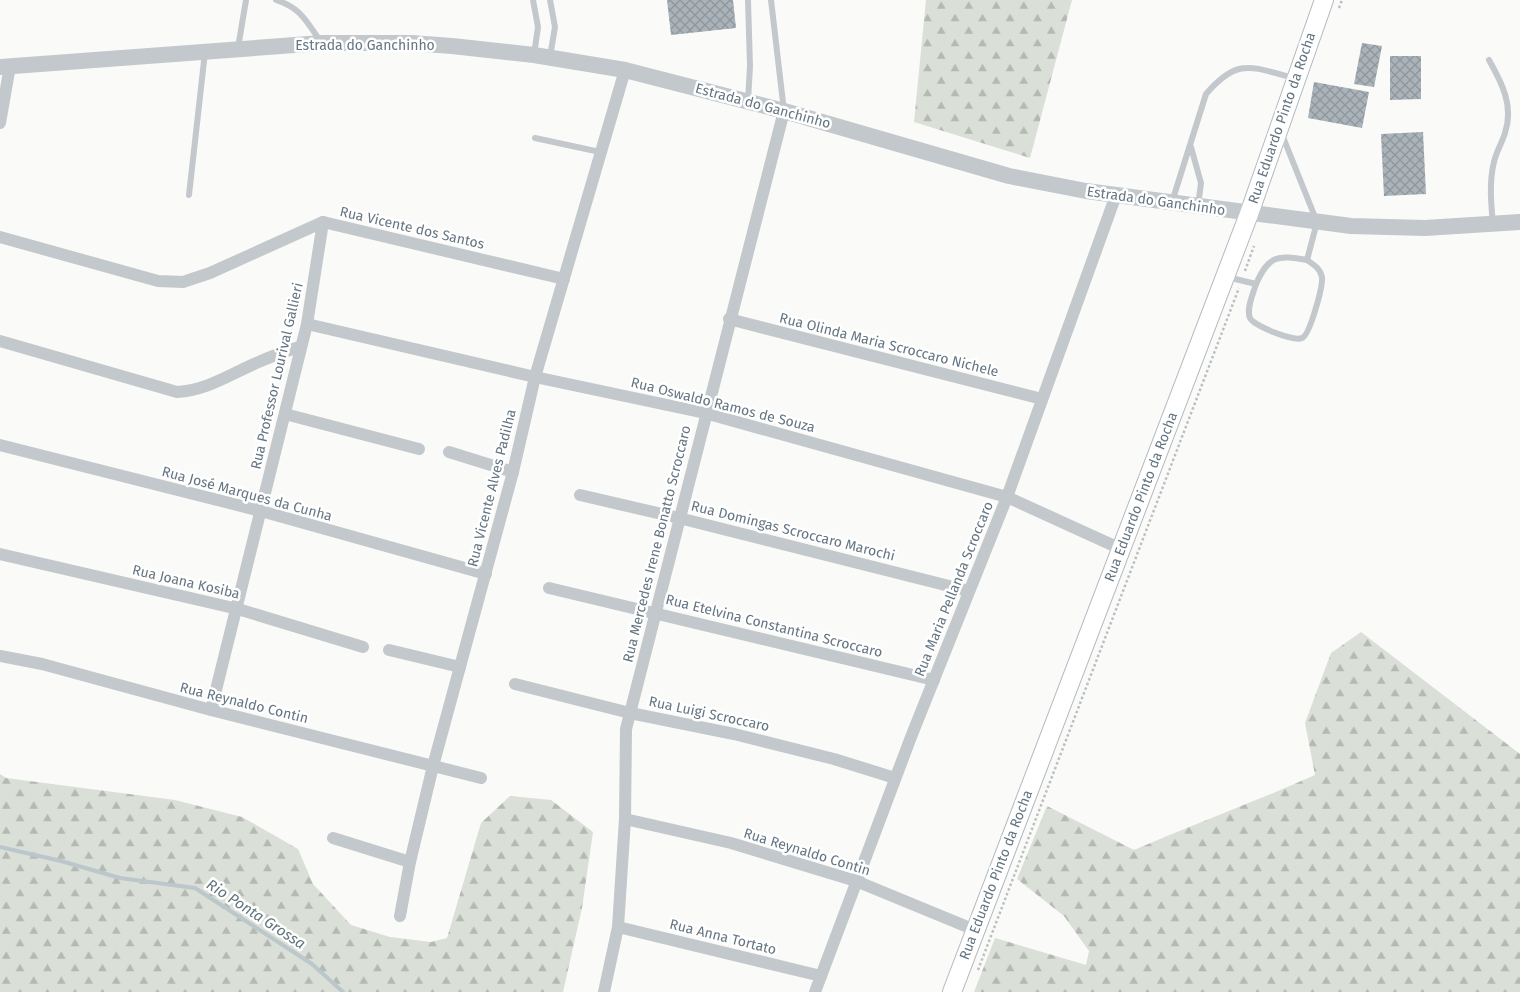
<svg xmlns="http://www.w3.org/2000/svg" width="1520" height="992" viewBox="0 0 1520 992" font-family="'Fira Sans',sans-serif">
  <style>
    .forest { fill: url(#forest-firs) }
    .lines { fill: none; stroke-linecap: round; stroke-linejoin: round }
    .stream { stroke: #bbc7cb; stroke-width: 4 }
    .building { fill: url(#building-cross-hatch) }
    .secondary-casing { stroke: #b3babf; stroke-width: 20 }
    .path { stroke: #bbbfc2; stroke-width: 2.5; stroke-dasharray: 2.5 2.5; stroke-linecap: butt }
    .service { stroke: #c3c8cc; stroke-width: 6 }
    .minor { stroke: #c3c8cc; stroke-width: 12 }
    .tertiary { stroke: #c3c8cc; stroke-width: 16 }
    .secondary { stroke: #fff; stroke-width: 18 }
    .labels { text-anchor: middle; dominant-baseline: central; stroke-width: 5; stroke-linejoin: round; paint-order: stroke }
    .street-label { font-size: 14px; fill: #657683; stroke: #fff }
    .water-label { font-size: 15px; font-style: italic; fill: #60757c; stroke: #fff }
  </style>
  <defs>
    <pattern id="forest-firs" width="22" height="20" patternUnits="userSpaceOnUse" patternTransform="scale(1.25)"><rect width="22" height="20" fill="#dadfd7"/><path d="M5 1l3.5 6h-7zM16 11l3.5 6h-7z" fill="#b4b9b4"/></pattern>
    <pattern id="building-cross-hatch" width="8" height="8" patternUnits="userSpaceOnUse" patternTransform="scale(1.25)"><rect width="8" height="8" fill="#aab3b9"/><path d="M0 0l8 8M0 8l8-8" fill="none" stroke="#8e969c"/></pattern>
  </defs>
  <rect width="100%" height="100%" fill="#fafaf8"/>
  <g class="forest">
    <path d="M926,0H1072L1030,158L914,122Z"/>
    <path d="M1361,632L1520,754V992H974L995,938L1086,965L1089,951L1064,916L1017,879L1047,806L1134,850C1194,824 1255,802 1315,775L1305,723L1331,653Z"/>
    <path d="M0,774L6,778L175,800L242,817L298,849L313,884L351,925L390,937L431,942L447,938L481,823L510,796L551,800L593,832L582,908L563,992H0Z"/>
  </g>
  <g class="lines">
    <path class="stream" d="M0,847L61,861L120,878L195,888L312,964L343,992"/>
  </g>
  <g class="building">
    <path d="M667,0H733L736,28L671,35Z"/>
    <path d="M1362,43L1382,46L1374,87L1354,84Z"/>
    <path d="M1390,56H1421V99L1390,100Z"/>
    <path d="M1314,82L1369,92L1362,128L1308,118Z"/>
    <path d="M1423,132L1426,194L1384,196L1381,134Z"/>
  </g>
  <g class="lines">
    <defs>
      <path id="secondary" d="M952,992L1249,214L1324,0"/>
    </defs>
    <use href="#secondary" class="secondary-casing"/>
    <g class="path">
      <path d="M1339,8L1342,0"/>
      <path d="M1245,271L1254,246"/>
      <path d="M978,970L1239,288"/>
    </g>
    <g class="service">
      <path d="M276,0C301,8 306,21 321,42"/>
      <path d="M533,0L538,27L534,55"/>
      <path d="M748,0L750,66L748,101"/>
      <path d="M771,0L784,111"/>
      <path d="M238,48L246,0"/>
      <path d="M550,57L555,27L550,0"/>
      <path d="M1489,60C1502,83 1514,106 1505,133C1502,143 1496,152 1494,162C1489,181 1491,204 1493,224"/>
      <path d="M535,138L600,152"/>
      <path d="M1191,147L1201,183L1198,206"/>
      <path d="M189,195L205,52"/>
      <path d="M1172,202L1206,94C1238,57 1251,67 1294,78"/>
      <path d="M1227,277L1256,284C1269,255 1277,255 1307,260L1317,222L1281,132"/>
      <path d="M1256,284C1253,294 1246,309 1250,318C1254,326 1294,342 1302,338C1310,335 1323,286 1322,277C1320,268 1314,265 1307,260"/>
    </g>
    <g class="minor">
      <path d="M0,123L10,66"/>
      <path d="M0,237L158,281L183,282L210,273L323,222L564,279"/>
      <path d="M729,319L1042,399"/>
      <path d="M307,324L535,377L705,413L1007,497L1121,549"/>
      <path d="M0,341L177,392C209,390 232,373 261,361C274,355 288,351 301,346"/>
      <path d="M285,414L419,449"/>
      <path d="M0,445L261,511L486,574"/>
      <path d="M449,452L513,472"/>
      <path d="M580,495L679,518L969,591"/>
      <path d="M0,554L238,609L363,647"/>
      <path d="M549,588L934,680"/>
      <path d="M389,650L460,667"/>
      <path d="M0,656L42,664L211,710L481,778"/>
      <path d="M515,684L630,713L734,734L834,759L895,778"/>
      <path d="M211,710L307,324L323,222"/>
      <path d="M625,819L731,843L856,881L975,930"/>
      <path d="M333,838L410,862"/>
      <path d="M400,916L410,862L433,766L513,472L535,377L625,70"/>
      <path d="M618,927L821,976"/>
      <path d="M604,992L618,927L625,819L626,729L784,111"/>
      <path d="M815,992L911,737L1007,497L1116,195"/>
    </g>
    <path class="tertiary" d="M0,67L322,43H411L452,46L534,55L625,70L784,111L1009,176L1086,191L1351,226L1425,228L1520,222"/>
    <use href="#secondary" class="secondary"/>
  </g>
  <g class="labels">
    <g class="street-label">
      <text x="365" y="45">Estrada do Ganchinho</text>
      <text transform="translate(763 106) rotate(15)">Estrada do Ganchinho</text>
      <text transform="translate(1282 118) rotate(-71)">Rua Eduardo Pinto da Rocha</text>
      <text transform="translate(1156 201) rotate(8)">Estrada do Ganchinho</text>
      <text transform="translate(412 228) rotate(13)">Rua Vicente dos Santos</text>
      <text transform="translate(889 345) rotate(14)">Rua Olinda Maria Scroccaro Nichele</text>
      <text transform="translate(277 376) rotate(-77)">Rua Professor Lourival Gallieri</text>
      <text transform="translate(723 405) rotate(14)">Rua Oswaldo Ramos de Souza</text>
      <text transform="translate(492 488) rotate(-76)">Rua Vicente Alves Padilha</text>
      <text transform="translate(247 494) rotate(15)">Rua José Marques da Cunha</text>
      <text transform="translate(1141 497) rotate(-69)">Rua Eduardo Pinto da Rocha</text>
      <text transform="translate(793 531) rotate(14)">Rua Domingas Scroccaro Marochi</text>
      <text transform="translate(657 544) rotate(-76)">Rua Mercedes Irene Bonatto Scroccaro</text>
      <text transform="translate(186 582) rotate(13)">Rua Joana Kosiba</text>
      <text transform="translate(954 589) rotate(-68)">Rua Maria Pellanda Scroccaro</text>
      <text transform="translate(774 626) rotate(14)">Rua Etelvina Constantina Scroccaro</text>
      <text transform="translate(244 703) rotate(14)">Rua Reynaldo Contin</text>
      <text transform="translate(709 714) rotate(12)">Rua Luigi Scroccaro</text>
      <text transform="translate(807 852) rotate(17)">Rua Reynaldo Contin</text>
      <text transform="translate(996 875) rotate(-69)">Rua Eduardo Pinto da Rocha</text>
      <text transform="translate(723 937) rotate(14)">Rua Anna Tortato</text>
    </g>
    <g class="water-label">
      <text transform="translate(256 914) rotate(33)">Rio Ponta Grossa</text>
    </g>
  </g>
</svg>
